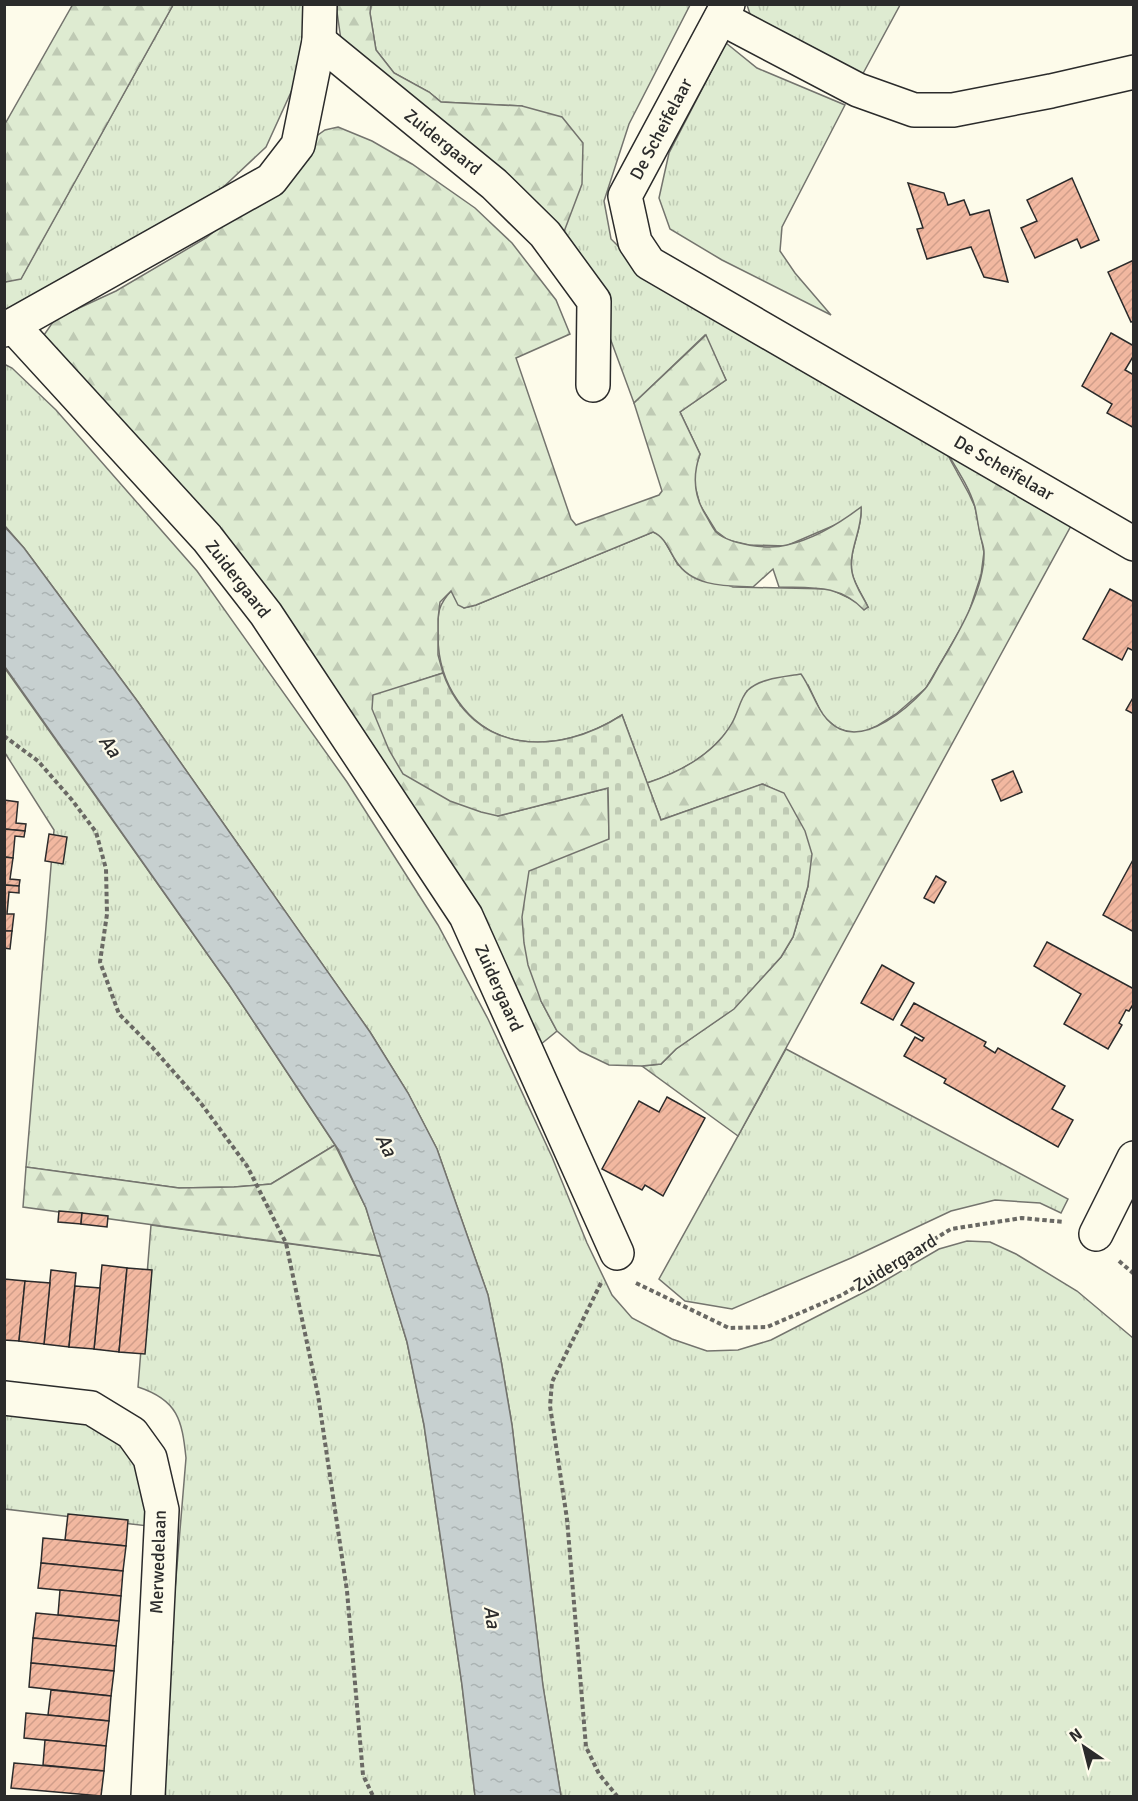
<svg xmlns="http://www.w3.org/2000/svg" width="1138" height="1801" viewBox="0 0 1138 1801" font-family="Signika,sans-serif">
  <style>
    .grass { fill: url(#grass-tufts); stroke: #74746e; stroke-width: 1.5 }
    .forest { fill: url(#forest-firs); stroke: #74746e; stroke-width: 1.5 }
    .cemetery { fill: url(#cemetery-stones); stroke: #74746e; stroke-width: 1.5 }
    .water { fill: url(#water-ripples); stroke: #74746e; stroke-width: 1.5 }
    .building { fill: url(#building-hatch); stroke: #2b2b2b; stroke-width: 1.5 }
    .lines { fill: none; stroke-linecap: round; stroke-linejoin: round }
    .minor-casing { stroke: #2b2b2b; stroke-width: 36 }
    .path { stroke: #6a6964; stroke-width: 4; stroke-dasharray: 4.5 3; stroke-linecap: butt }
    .minor { stroke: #fdfbea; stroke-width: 33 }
    .labels { text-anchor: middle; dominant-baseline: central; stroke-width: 4.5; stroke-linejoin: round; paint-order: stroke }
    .street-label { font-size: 18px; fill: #2b2b2b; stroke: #fdfbea }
    .water-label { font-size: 20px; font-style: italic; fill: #2b2b2b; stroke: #fdfbea }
  </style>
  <defs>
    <pattern id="grass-tufts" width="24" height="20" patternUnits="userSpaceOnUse" patternTransform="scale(1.5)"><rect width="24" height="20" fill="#deebd1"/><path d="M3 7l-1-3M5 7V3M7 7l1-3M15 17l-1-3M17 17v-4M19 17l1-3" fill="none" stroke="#bfcab4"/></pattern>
    <pattern id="forest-firs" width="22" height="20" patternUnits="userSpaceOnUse" patternTransform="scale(1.5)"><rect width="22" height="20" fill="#deebd1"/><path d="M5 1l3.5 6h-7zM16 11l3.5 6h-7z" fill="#bfcab4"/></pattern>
    <pattern id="cemetery-stones" width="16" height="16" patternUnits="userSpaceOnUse" patternTransform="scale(1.5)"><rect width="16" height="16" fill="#deebd1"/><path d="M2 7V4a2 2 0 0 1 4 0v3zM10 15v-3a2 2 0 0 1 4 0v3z" fill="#bfcab4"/></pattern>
    <pattern id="water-ripples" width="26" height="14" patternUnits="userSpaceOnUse" patternTransform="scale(1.5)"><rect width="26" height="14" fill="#c7d0d0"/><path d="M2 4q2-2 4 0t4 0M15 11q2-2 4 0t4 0" fill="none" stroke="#abb3b3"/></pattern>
    <pattern id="building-hatch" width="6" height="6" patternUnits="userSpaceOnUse" patternTransform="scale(1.5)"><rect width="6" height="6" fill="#f2b8a0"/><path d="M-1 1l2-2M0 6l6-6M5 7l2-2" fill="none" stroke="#d09e8a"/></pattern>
  </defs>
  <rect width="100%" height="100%" fill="#fdfbea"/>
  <g class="grass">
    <path d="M371,4L690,5L629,124L604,201L611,239L642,270L939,439L969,494L975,507L984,552L981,575L967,618L926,688L896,714L877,726L861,733L848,732L837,728L823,716L808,685L747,691C741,702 737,716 731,726C710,756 681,772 647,783L622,715C569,749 498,758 458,701C444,681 438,661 438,636C438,615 436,607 452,590L464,608L476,605L653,532L661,535L678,565L733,587L830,589L868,607C863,596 854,584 852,573C848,550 863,529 861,508L842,522L786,546L749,545L728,540L716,531L700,505L694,482L695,469L700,454L680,412L726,380L705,335L634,403L606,327L573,264L522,106L441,102L429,92L394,73L376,50L370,13Z"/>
    <path d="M173,5H306L307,35L297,79L266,147L216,194L5,315L4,282L21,278Z"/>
    <path d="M747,5H900L860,79L752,20Z"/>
    <path d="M726,43L757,68L845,105L782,227L780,251L795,273L831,315L722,260L670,229L659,198L669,153Z"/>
    <path d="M4,364L12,368L56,410L197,571L347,782L438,925L488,1019L552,1157L587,1243L612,1295L632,1318L672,1339L707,1351L738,1350L771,1340L874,1287L939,1249L967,1241L990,1242L1016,1254L1077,1291L1133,1338V1796H561L543,1687L512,1425L501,1360L488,1295L437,1149L408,1093L370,1032L138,702L24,548L5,526Z"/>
    <path d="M4,667L230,986L335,1145L271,1184L234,1187L179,1188L26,1167L54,830L5,753Z"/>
    <path d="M786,1049L1068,1199L1061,1213L1040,1203L995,1200L951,1211L851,1258L732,1309L685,1301L659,1279Z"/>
    <path d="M151,1225L381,1256L407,1342L424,1425L462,1685L475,1796H155L159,1782L186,1458C182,1420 178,1400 138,1387Z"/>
    <path d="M5,1414L117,1426L133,1437L148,1526L5,1509Z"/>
  </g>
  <g class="forest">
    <path d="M73,4L173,5L21,279L5,282V124Z"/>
    <path d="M336,5H371L370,13L376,50L394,73L429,92L441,102L522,106L562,117L583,143L582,184L559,245L341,40Z"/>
    <path d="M338,127L372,141L412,164L475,208L512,243L556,300L570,334L516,358L571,519L576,525L659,495L662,491L634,403L706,335L726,380L680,412L700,454C693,474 693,493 704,512C708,518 711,526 716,532C730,545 769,550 787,545C814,539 840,523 861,507C863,529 848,550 852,572C854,584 863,597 868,607L864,610C839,584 812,588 779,587L773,569L753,587C726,586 692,587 676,561C669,550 665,537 653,532L476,605L464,608L458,605L451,591L440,602L438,619V655L443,673L373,696L498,816L608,788L609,839L541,1001L557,1031L540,1045L279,633L44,335L55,319L116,291L206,238L260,195L304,145L325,130Z"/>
    <path d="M939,439L1078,513L738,1136L642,1066L661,1064L676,1049L733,1009L781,957L793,937L808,886L784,794L763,784L661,820L647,783C680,772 714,755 732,723C738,713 740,698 748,690C761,678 784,677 801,674C814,692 818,719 840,729C868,742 907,709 925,689C932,681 936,670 942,661C959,632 985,588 984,552C984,546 981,540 980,534C978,525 977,516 975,507C968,483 951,461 939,439Z"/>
    <path d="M335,1145L366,1208L381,1256L23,1207L26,1167L179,1188L234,1187L271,1184Z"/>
  </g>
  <path class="cemetery" d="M443,673C473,755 557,757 622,715L661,820L762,784L784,793L805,831L812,854L808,886L793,937L781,957L734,1009L676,1049L661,1064L642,1066L609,1065L580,1051L557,1031L541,1001L528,965L524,943L522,917L529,871L609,839L608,788L498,816L481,812L450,801L403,774L389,750L372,709L373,695Z"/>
  <path class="water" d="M4,526L24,548L138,702L370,1032L408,1093L437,1149L488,1295L501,1360L512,1425L543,1686L561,1796H475L462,1685L424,1425L407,1342L366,1208L338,1149L230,986L5,667Z"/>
  <g class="building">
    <path d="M1072,178L1099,240L1081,248L1077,239L1035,258L1021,228L1037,221L1027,200Z"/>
    <path d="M908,183L944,193L948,205L964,200L970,215L989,210L1008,282L984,277L971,247L927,259L917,229L923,228Z"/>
    <path d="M1134,260V321L1131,322L1108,272Z"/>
    <path d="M1111,333L1134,346V355L1125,370L1134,375V428L1107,413L1112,404L1082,386Z"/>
    <path d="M1110,589L1134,602V651L1128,648L1122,660L1083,639Z"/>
    <path d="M1134,696V714L1126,710Z"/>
    <path d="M1013,771L1022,792L1001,801L992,780Z"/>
    <path d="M4,800L18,802L16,823L26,824L25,831L4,829Z"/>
    <path d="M4,829L25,831L24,837L15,836L13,858L4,857Z"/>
    <path d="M49,834L67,837L63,864L45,861Z"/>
    <path d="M4,857L13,858L10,879L20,880L19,886L4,885Z"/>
    <path d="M1134,858V932L1103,915Z"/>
    <path d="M936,876L946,882L934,903L924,898Z"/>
    <path d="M4,885L19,886V893L9,892L7,914H14L12,931H4Z"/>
    <path d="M4,931H12L10,949L4,948Z"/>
    <path d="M1047,942L1134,989V1003L1129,1011L1126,1010L1119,1023L1122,1025L1108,1049L1064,1024L1081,994L1034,966Z"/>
    <path d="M882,965L914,983L893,1020L861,1003Z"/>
    <path d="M914,1003L986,1042L984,1046L995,1053L998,1048L1065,1086L1052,1109L1073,1120L1058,1147L944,1083L946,1079L904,1056L915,1037L922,1041L924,1038L901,1025Z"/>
    <path d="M667,1097L705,1118L663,1196L645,1185L642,1190L602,1169L639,1101L659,1112Z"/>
    <path d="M59,1211L82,1213L81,1224L58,1222Z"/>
    <path d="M82,1213L108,1216L107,1227L81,1224Z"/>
    <path d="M102,1265L127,1268L119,1352L94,1349Z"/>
    <path d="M127,1268L152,1270L145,1354L119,1352Z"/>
    <path d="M51,1270L76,1273L69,1347L44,1344Z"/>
    <path d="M4,1279L25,1281L19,1341L4,1340Z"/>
    <path d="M25,1281L50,1283L44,1344L19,1341Z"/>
    <path d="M75,1286L100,1288L94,1349L69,1347Z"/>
    <path d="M68,1514L128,1520L126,1546L65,1540Z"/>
    <path d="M43,1538L126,1546L123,1571L41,1563Z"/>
    <path d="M41,1563L123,1571L121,1596L38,1588Z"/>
    <path d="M60,1590L121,1596L119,1621L58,1615Z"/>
    <path d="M36,1613L119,1621L116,1646L33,1638Z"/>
    <path d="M33,1638L116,1646L114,1671L31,1663Z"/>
    <path d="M31,1663L114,1671L111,1696L29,1687Z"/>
    <path d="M51,1690L111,1696L109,1721L48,1715Z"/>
    <path d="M26,1713L109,1721L106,1746L24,1738Z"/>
    <path d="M45,1740L106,1746L104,1771L43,1765Z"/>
    <path d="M14,1763L104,1771L101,1796L11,1788Z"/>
  </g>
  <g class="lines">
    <defs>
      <g id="minor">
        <path d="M728,4L625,196L635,242L649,263L1134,544"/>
        <path d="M721,18L858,90L914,110H953L1051,91L1134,72"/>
        <path d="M319,41L494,184L545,234L594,301L593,385"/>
        <path d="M13,326L207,538L266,614L466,916L617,1253"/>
        <path d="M4,330L271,180L298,145L319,41L320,4"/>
        <path d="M1096,1234L1134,1158"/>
        <path d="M4,1398L91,1408L132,1433L150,1458L162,1510L148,1796"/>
      </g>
    </defs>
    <use href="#minor" class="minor-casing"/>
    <g class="path">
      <path d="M4,736L38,761L72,800L96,832L106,869L107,914L100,962L119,1014L152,1047L200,1102L247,1166L286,1243L318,1395L347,1591L363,1775L373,1796"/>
      <path d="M1119,1261L1134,1274"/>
      <path d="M601,1283L552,1382L550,1406L567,1519L586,1747L599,1774L617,1796"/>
      <path d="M636,1283L729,1328L767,1327L842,1295L951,1229L1022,1218L1064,1222"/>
    </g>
    <use href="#minor" class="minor"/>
  </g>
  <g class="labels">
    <g class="street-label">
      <text transform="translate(661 129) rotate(-62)">De Scheifelaar</text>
      <text transform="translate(443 142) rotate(39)">Zuidergaard</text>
      <text transform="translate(1004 468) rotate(30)">De Scheifelaar</text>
      <text transform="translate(238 579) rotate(52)">Zuidergaard</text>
      <text transform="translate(499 988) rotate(66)">Zuidergaard</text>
      <text transform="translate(895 1263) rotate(-31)">Zuidergaard</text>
      <text transform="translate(158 1562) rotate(-88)">Merwedelaan</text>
    </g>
    <g class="water-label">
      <text transform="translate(110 746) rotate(54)">Aa</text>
      <text transform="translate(386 1145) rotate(63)">Aa</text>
      <text transform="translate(492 1617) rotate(82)">Aa</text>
    </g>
  </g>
  <rect width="1138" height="1801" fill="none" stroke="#2b2b2b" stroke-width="12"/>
  <g transform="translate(1084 1747) rotate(325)" stroke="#fdfbea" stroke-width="4.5" paint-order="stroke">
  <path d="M0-4.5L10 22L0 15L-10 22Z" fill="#2b2b2b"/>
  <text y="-9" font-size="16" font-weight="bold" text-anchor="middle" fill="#2b2b2b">N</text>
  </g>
</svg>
